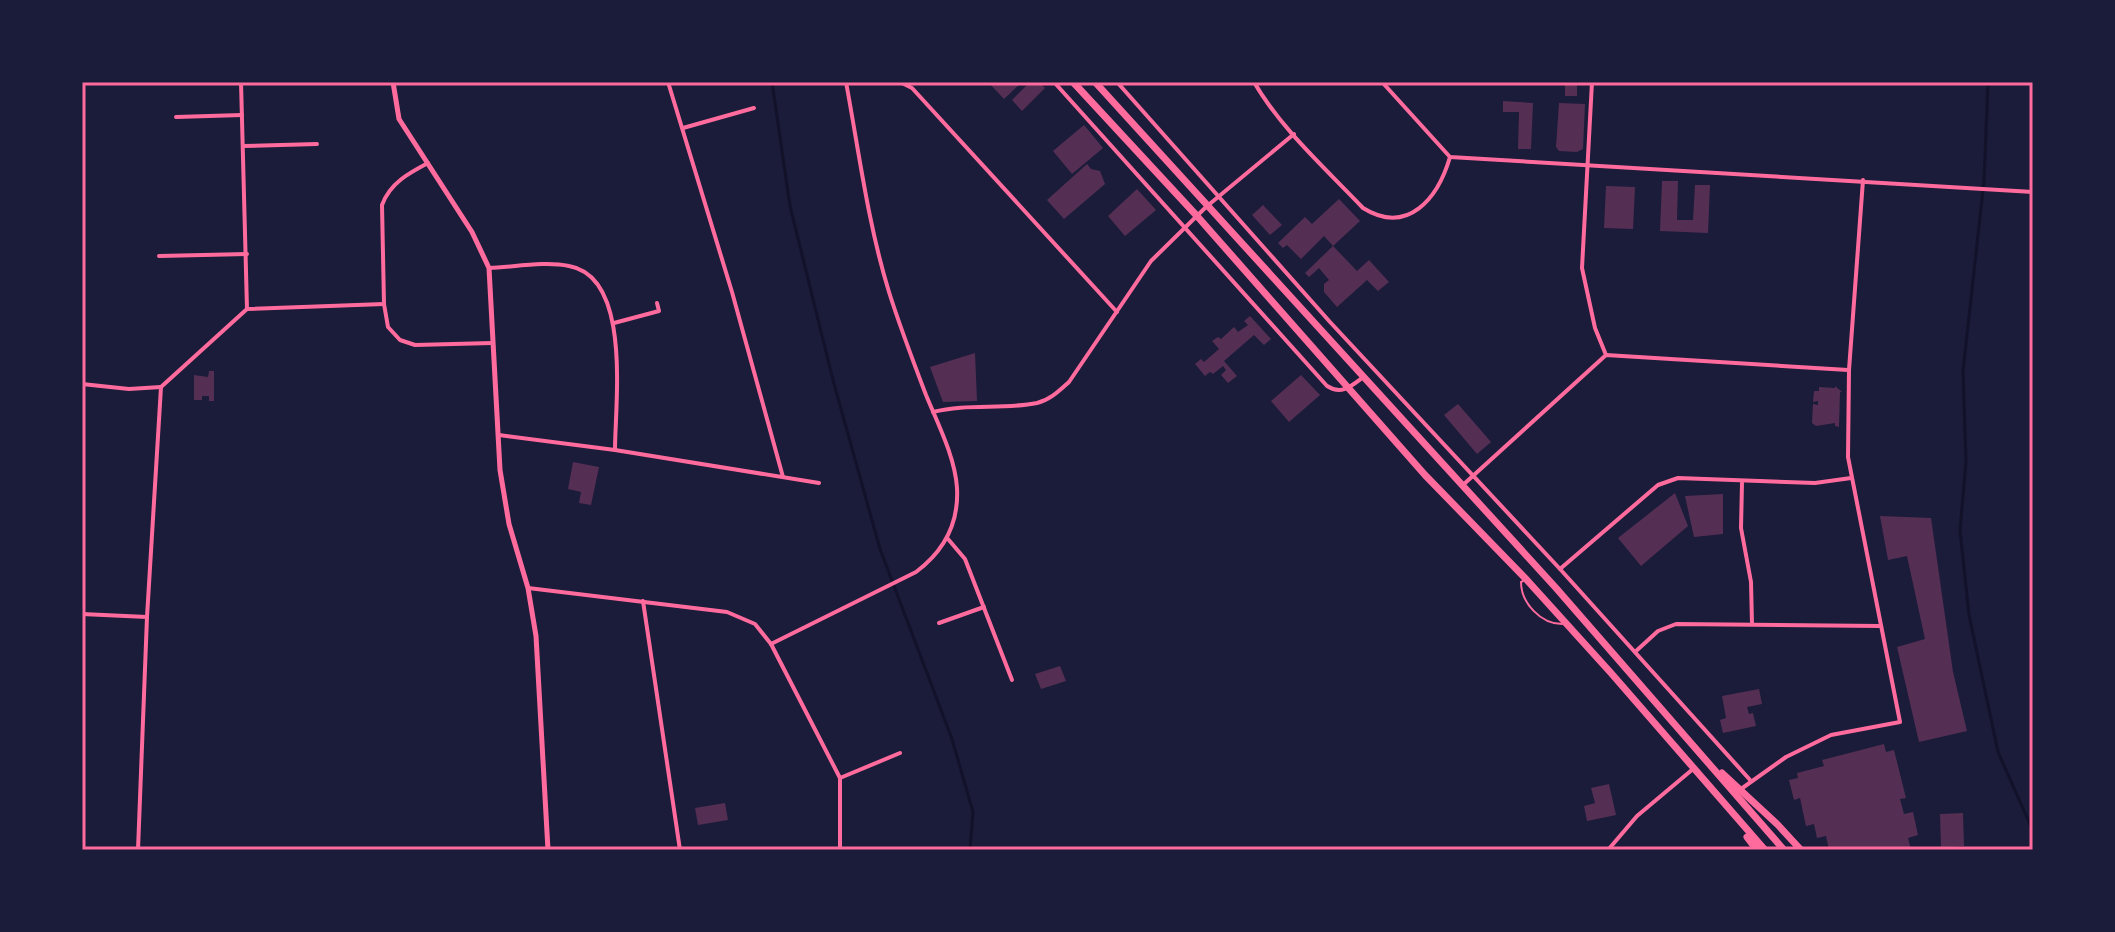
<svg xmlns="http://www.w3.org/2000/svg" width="2115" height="932" viewBox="0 0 2115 932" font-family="'Space Grotesk',sans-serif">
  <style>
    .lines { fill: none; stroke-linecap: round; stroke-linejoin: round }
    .stream { stroke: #12122b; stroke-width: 3 }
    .building { fill: #542f53 }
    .service { stroke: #ff6b9d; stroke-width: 2 }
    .minor { stroke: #ff6b9d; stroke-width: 4 }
    .tertiary { stroke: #ff6b9d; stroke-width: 5 }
    .trunk { stroke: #ff6b9d; stroke-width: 7 }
    .neatline { fill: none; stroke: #ff6b9d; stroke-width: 3 }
  </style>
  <rect width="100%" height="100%" fill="#1b1b3a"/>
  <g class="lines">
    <g class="stream">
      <path d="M772,82L790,206L833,380L880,549L952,739L973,812L970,850"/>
      <path d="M1988,82L1984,181L1963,371L1966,462L1960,530L1969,615L1998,752L2033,831"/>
    </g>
  </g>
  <g class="building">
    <path d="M988,82H1022L1004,99Z"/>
    <path d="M1030,82H1039L1045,88L1022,111L1012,100Z"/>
    <rect x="1565" y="82" width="12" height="14"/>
    <path d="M1503,101L1533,103L1531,149H1518L1519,112H1503Z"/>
    <path d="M1559,103L1585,104L1583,149L1577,152L1559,151L1556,147Z"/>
    <path d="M1084,125L1103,148L1072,174L1053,151Z"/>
    <path d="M1087,164L1091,169L1100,171L1105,184L1064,219L1047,200Z"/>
    <path d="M1662,181H1678L1677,220H1693L1695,185H1710L1708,233L1660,231Z"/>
    <path d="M1606,186L1635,187L1633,229L1604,228Z"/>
    <path d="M1137,189L1156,210L1125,236L1108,216Z"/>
    <path d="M1339,199L1360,221L1333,246L1324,236L1301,259L1287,245L1283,248L1278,243L1305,217L1312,224Z"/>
    <path d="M1263,205L1282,225L1270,235L1252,215Z"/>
    <path d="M1333,246L1357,271L1369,260L1389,282L1378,291L1367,280L1337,307L1324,292V284L1329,280L1319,268L1309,277L1305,273Z"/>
    <path d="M1250,316L1271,339L1264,345L1254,335L1224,361L1237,376L1228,383L1221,375L1226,370L1223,366L1213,374L1210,372L1205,376L1195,364L1201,359L1204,362L1219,349L1212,341L1218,337L1221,339L1234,327L1238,332L1248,325L1244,321Z"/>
    <path d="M975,353L977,401L943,402L930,367Z"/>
    <path d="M209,371H214V401H209V396H202V400H194V375L208,377Z"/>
    <path d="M1301,375L1320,395L1289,422L1271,401Z"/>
    <path d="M1835,386L1842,392H1840L1839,427L1835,426V423L1816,426L1812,423L1813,404L1818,405V401L1813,402L1814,391H1819V387L1835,388Z"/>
    <path d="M1458,404L1491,442L1477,454L1444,415Z"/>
    <path d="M573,462L599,467L591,505L579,503L581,492L568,489Z"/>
    <path d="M1675,493L1688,526L1641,566L1618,538Z"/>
    <path d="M1723,494V534L1694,537L1685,496Z"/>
    <path d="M1880,516L1931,518L1953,672L1967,731L1919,742L1897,647L1925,639L1907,556L1888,560Z"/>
    <path d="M1060,666L1066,681L1041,689L1035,674Z"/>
    <path d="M1759,689L1762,704L1747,707L1749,714L1753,713L1756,726L1723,733L1720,720L1726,718L1722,696Z"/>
    <path d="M1884,744L1886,752L1894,750L1906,798L1900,799L1904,814L1913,812L1918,835L1908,838L1911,850H1829L1826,836L1817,838L1814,824L1806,826L1800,798L1794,800L1789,780L1798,778L1797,773L1824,766L1822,760Z"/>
    <path d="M1609,784L1616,815L1587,821L1584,806L1595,803L1591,788Z"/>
    <path d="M725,803L728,820L698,825L695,808Z"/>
    <path d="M1963,813L1964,846L1941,847L1940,814Z"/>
  </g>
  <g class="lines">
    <path class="service" d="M1525,580L1521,582C1521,603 1541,624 1562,624"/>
    <g class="minor">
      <path d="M241,82L247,309"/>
      <path d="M668,82L732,292L783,477"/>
      <path d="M900,82L912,88L1117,312"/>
      <path d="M1054,82L1327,386C1341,395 1350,387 1362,378"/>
      <path d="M1117,82L1330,322L1560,569L1751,781"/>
      <path d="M1254,82C1281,129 1326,169 1363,208C1408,236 1438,198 1450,157"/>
      <path d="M1382,82L1450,157L2033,192"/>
      <path d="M1592,82L1582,268L1595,328L1606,355"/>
      <path d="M176,117L242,115"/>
      <path d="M683,128L754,108"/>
      <path d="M243,146L317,144"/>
      <path d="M428,163C409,173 390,183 382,205L384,304L388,327L400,340L415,345L492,343"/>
      <path d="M159,256L247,254"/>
      <path d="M489,268C514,267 545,261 569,266C632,277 615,403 615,450"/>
      <path d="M614,323L659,311L657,303"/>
      <path d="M82,384L129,389L161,387"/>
      <path d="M161,387L247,309L384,304"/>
      <path d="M933,412C967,403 1003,410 1037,403C1050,400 1059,391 1069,382L1151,261L1206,207L1294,134"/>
      <path d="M499,435L615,450L819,483"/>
      <path d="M1742,483L1741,528L1751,582L1752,624"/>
      <path d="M1464,484L1606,355L1848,370"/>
      <path d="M948,539L965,559L1012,680"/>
      <path d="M1560,569L1658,485L1678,478L1815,483L1851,478"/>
      <path d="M528,588L727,612L755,624L771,644L840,778V850"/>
      <path d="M643,601L680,850"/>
      <path d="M82,614L147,617"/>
      <path d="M939,623L984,607"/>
      <path d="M771,644L916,572C944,551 959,524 957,488C955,457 938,424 926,395C913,361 900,327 889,292C868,224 859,152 846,82"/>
      <path d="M1635,652L1658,631L1676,624L1880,626"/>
      <path d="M840,778L900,753"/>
      <path d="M1741,789L1786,757L1831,735L1900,722L1848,457L1849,370L1863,180"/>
      <path d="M138,850L147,617L161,387"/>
      <path d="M1608,850L1637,816L1693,769"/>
    </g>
    <path class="tertiary" d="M393,82L399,119L472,232L489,268L500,470L509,524L528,588L536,636L548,850"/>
    <g class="trunk">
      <path d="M1073,82L1197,216L1425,475L1526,579L1611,673L1765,850"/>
      <path d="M1095,82L1556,588L1784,850"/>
      <path d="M1722,773L1778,825L1801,850"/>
      <path d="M1747,837L1757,850"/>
    </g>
  </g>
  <rect width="2115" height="932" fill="none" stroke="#1b1b3a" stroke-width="168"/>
  <rect x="84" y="84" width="1947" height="764" class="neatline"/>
</svg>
